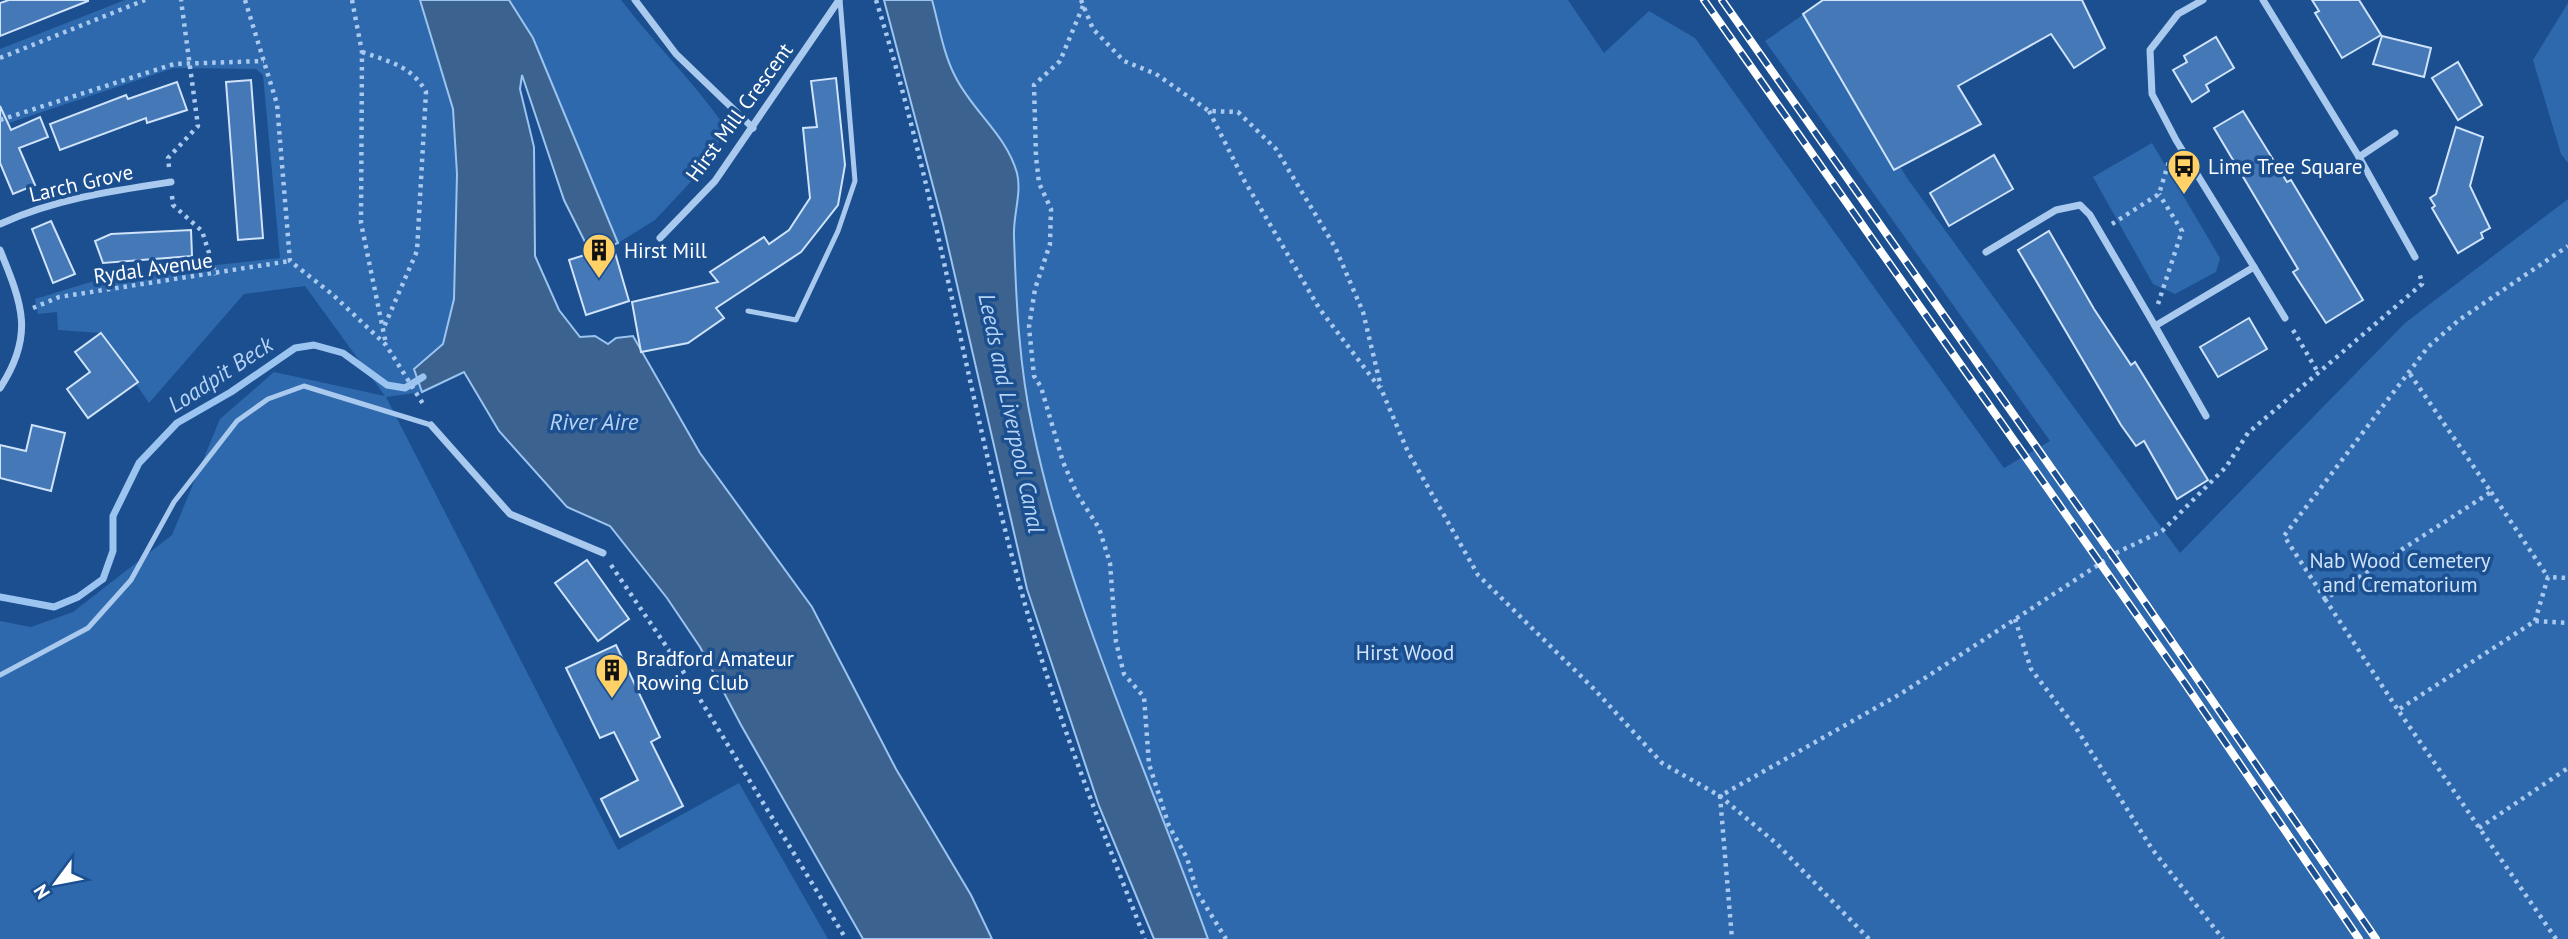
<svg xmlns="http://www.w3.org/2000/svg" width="2568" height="939" viewBox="0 0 2568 939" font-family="'PT Sans',sans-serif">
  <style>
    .green { fill: #2e69ad }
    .water { fill: #3c6290; stroke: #9cc4f0; stroke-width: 2 }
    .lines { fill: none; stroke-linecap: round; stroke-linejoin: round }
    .stream { stroke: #9cc4f0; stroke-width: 7 }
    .building { fill: #4478b7; stroke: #cfe3fa; stroke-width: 2 }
    .path { stroke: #a9c9ee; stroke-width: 4.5; stroke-dasharray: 3.5 5; stroke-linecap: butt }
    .lane { stroke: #a9c9ee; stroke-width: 5 }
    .street { stroke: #a9c9ee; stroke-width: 7 }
    .rail-casing { stroke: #fff; stroke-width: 8 }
    .rail { stroke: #1b4f8f; stroke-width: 5; stroke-dasharray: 16; stroke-linecap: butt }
    .labels { text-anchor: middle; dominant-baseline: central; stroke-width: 7; stroke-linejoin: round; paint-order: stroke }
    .street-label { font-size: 21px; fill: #fff; stroke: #1b4f8f }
    .poi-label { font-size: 21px; fill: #fff; stroke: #1b4f8f; text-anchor: start }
    .park-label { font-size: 21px; fill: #cfe3fa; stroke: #1b4f8f }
    .water-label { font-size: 23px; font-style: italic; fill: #b5d3f5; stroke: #1b4f8f }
  </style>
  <rect width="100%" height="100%" fill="#1b4f8f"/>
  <g class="green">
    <path d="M125,0H420L453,109L457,174L455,299L443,344L414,369L422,392L386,397L618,850L739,783L828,939H0V621L31,627L73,612L172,535L220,419L274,372L385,396L305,286L244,294L149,403L101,333L58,330L57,312L38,314L35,299L107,277L280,258L263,75L256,69L174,68L0,126V49Z"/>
    <path d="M509,0H621C654,43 692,80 723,124L715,156L655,220L618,243L533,38Z"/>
    <path d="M932,0H1568L1604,53L1649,11L1695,38L2004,468L2050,441L1765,41L1807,12L1907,178L2180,553L2405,323L2568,199V939H1208C1148,771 1070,606 1033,430C1019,367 1016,299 1014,236C1013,215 1022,193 1017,173C1006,134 972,111 955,76C943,53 939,25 932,0Z"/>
    <path d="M2568,3V163L2561,154L2533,60Z"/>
    <path d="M2152,143L2220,258L2216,272L2175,294L2153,284L2093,177Z"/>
  </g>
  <g class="water">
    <path d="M420,0H509L533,38L618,243L591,254L564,200L522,75L520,89L534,147L535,256L559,310L580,337L595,336L608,344L616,338L633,336L700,453L812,607L896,769L971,895L992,939H863L741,725L700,647L667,598L610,526L567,507L499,431L464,372L422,392L414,369L443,344L454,299L457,174L453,109Z"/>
    <path d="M884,0H932C939,25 943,53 955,76C972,111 1006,134 1017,173C1022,193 1013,215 1014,236C1016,299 1019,367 1033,430C1070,606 1148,771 1208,939H1154L1099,806L1027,589L943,224Z"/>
  </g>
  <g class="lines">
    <path class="stream" d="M0,597L54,607L78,597L103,579L113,551V516L139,463L177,423L231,392L295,348L314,345L343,353L387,385L405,388L423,377"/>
  </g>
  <g class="building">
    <path d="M9,0H88V1L0,36V3Z"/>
    <path d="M1823,0H2082L2105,48L2074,68L2051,34L1958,86L1981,124L1894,170L1803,14Z"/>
    <path d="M2312,0H2359L2381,35L2342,58L2315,13L2319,11Z"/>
    <path d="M2382,36L2431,48L2424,77L2373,64Z"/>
    <path d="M2216,37L2234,68L2206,85L2209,91L2192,102L2173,70L2187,62L2184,56Z"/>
    <path d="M2458,62L2482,105L2458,120L2432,78Z"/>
    <path d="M836,78L845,165L838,205L801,252L716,308L724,318L688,343L641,352L632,302L718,282L710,272L764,237L769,244L789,230L810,198L803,128L817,127L811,81Z"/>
    <path d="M251,80L263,238L238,240L226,82Z"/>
    <path d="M177,82L187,110L147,123L146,118L60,150L50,124L126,95L128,99Z"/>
    <path d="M0,106L11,130L40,117L48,137L19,148L35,185L13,194L0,163Z"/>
    <path d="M2243,111L2287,182L2291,180L2363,300L2326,323L2293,272L2298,269L2214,128Z"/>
    <path d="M2456,127L2483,137L2470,186L2490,228L2481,233L2483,238L2458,253L2432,208L2435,206L2430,198L2436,194Z"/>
    <path d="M1994,155L2013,189L1949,226L1930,193Z"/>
    <path d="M51,221L75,274L53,283L32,229Z"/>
    <path d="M191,230L192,256L103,263L95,241L111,234Z"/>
    <path d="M2049,231L2094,309L2131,365L2135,362L2208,480L2177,499L2144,441L2136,446L2121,425L2018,250Z"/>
    <path d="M613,246L629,301L586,315L569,260Z"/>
    <path d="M2249,318L2267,349L2218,377L2200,347Z"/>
    <path d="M101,333L138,382L88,418L67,389L90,372L75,352Z"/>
    <path d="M32,425L65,433L51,491L0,478V445L26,451Z"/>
    <path d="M587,560L629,619L598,641L555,583Z"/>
    <path d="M616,645L660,737L651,742L683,806L620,837L601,799L638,780L614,732L600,738L566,668Z"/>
  </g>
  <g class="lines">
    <g class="path">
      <path d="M245,0L277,104L290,261L332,294L386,345L425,407"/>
      <path d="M352,0L362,52L361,223L386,344"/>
      <path d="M876,0C937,194 967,395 1021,590C1054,710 1100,824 1145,939"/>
      <path d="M1081,0L1093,29L1124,61L1156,74L1209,111L1238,112L1276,149L1335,247L1363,312L1381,387"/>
      <path d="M1083,6L1060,61L1034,85L1036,157L1039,183L1051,209L1050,244L1035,289L1029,327L1034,376L1041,387L1063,462L1077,494L1099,528L1110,563L1116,642L1124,674L1144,697L1149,764L1169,826L1187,858L1197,892L1226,939"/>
      <path d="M362,52C388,61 412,66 426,92L417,251L384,327"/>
      <path d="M0,58L145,0"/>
      <path d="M1209,111L1244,180L1319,308L1382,391L1408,452L1478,575L1594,689L1662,763L1720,796L1732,939"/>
      <path d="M0,120L174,64L264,61"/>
      <path d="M169,167L168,158L198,126L181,0"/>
      <path d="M172,196L173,205L202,231L216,275"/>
      <path d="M2112,224L2159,194L2170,158"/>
      <path d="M2158,304L2182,231L2159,194"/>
      <path d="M33,308L59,297L290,261"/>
      <path d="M2293,330L2319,374"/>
      <path d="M2410,374L2491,492L2325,599L2284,536L2428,347L2459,320L2568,246"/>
      <path d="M2491,492L2548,577"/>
      <path d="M611,565L681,668L846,939"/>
      <path d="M2325,599L2398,710"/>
      <path d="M2015,619L2031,669L2078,731L2152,849L2223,939"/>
      <path d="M2535,621L2548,577L2568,578"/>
      <path d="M2479,828L2568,768"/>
      <path d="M1869,939L1777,844L1720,796L1902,693L2118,552L2162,531L2226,467L2248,433L2422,284L2419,271"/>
      <path d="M2556,939L2398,710L2535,621L2568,623"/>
    </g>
    <g class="lane">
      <path d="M748,311L796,320L838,231L855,181L840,0"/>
      <path d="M0,675L88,628L131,580L174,502L237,421L268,399L304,386L431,425"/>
    </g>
    <g class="street">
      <path d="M635,0L676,54L753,128"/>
      <path d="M2203,0L2178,14L2150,50L2152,94L2176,140L2254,267L2155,326L2206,416"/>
      <path d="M2263,0L2359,157L2415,257"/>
      <path d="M2359,157L2395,133"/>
      <path d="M0,224C55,199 111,191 171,182"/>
      <path d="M660,238L715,181L839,0"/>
      <path d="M0,250C22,304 35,335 0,388"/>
      <path d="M1986,252L2056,210L2080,205L2090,215L2155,326"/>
      <path d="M2254,267L2285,318"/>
      <path d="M431,425L510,514L603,553"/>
    </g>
    <defs>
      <g id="rail">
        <path d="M1704,0L2186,685L2359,939"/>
        <path d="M1722,0L2113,556L2376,939"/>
      </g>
    </defs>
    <use href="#rail" class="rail-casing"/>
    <use href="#rail" class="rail"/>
  </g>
  <defs>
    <symbol id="bus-pin" viewBox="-11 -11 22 30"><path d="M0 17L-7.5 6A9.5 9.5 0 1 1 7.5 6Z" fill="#ffd166" stroke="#1b4f8f"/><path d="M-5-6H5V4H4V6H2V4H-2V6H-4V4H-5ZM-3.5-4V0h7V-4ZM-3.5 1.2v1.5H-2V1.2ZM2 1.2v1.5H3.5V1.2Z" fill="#111"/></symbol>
    <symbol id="building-pin" viewBox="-11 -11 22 30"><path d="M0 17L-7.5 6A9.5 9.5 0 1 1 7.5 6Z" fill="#ffd166" stroke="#1b4f8f"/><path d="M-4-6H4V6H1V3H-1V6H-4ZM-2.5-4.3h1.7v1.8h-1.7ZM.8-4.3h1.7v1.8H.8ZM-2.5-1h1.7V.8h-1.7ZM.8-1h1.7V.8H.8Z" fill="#111"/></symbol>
  </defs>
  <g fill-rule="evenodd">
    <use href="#bus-pin" x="2165" y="147" width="38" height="52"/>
    <use href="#building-pin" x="580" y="231" width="38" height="52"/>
    <use href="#building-pin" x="593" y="651" width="38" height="52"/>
  </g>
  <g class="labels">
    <g class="street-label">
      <text transform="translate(739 112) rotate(-54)">Hirst Mill Crescent</text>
      <text transform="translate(81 183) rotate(-13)">Larch Grove</text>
      <text transform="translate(153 268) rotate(-8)">Rydal Avenue</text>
    </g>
    <g class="poi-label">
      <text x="2208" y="166">Lime Tree Square</text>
      <text x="624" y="250">Hirst Mill</text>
      <text x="636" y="658">Bradford Amateur<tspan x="636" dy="24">Rowing Club</tspan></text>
    </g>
    <g class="park-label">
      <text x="2400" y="560">Nab Wood Cemetery<tspan x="2400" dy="24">and Crematorium</tspan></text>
      <text x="1405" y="652">Hirst Wood</text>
    </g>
    <g class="water-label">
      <text transform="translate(220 374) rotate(-33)">Loadpit Beck</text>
      <text transform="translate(1012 413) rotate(78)">Leeds and Liverpool Canal</text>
      <text x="594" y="421">River Aire</text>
    </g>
  </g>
  <g transform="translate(56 883) rotate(238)" stroke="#1b4f8f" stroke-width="5" paint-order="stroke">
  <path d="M0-5L12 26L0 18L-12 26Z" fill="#ffffff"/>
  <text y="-10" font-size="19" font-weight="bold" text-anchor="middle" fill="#ffffff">N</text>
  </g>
</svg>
